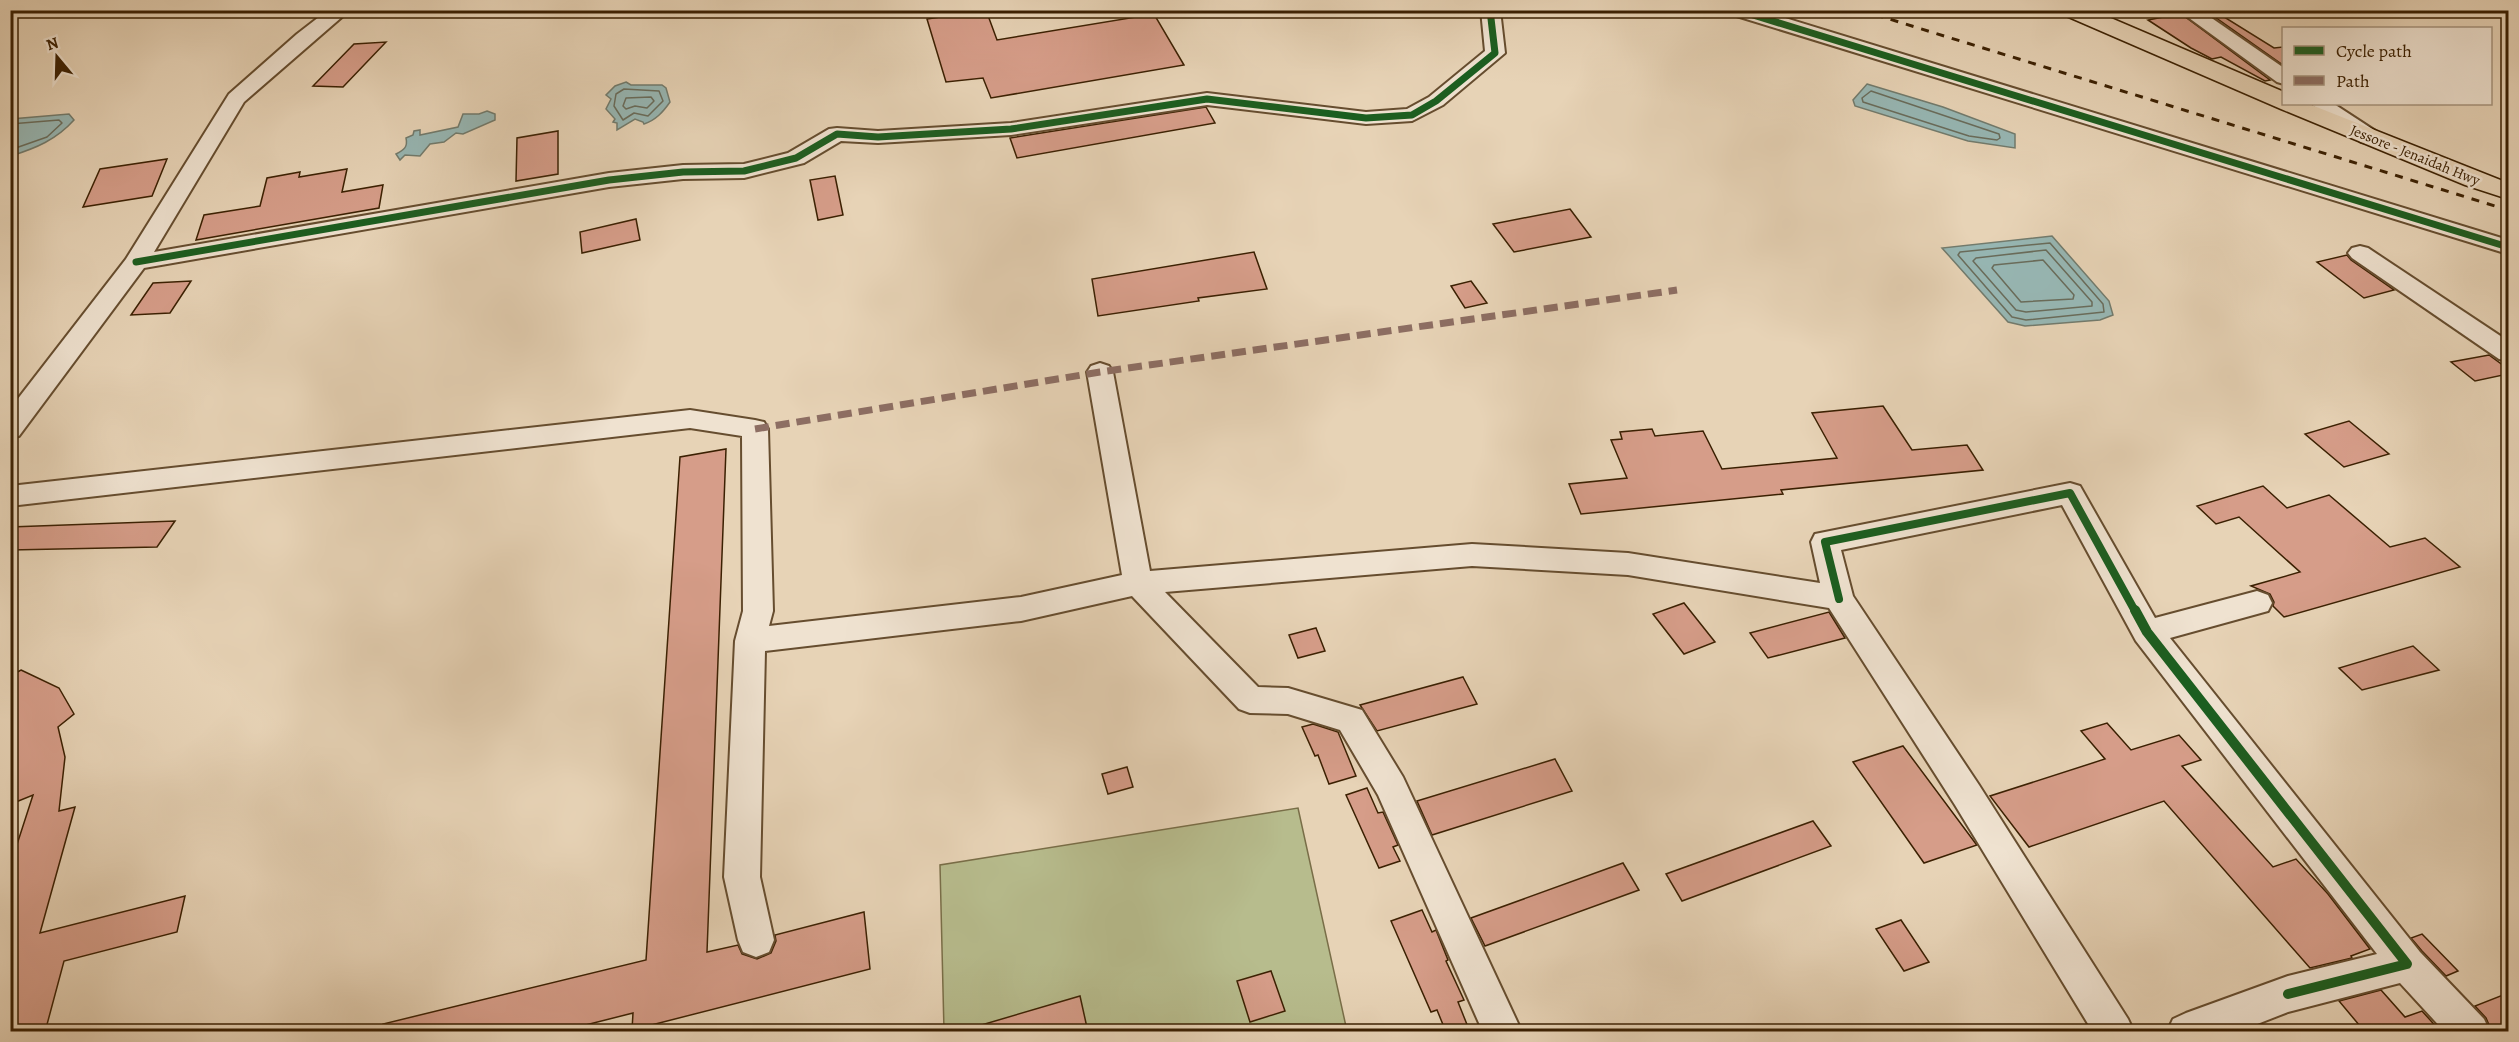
<svg xmlns="http://www.w3.org/2000/svg" width="2519" height="1042" viewBox="0 0 2519 1042" font-family="Alegreya,serif">
  <style>
    .green { fill: #b7bc8d; stroke: #796e48; stroke-width: 1.5 }
    .water { fill: #97b7b4; stroke: #727b6d; stroke-width: 1.5 }
    .lines { fill: none; stroke-linecap: round; stroke-linejoin: round }
    .shore { stroke: #696c5b; stroke-width: 1.5 }
    .building { fill: #d69d89; stroke: #3b2002; stroke-width: 1.5 }
    .minor-casing { stroke: #664d2f; stroke-width: 4 }
    .highway-casing { stroke: #3b2002; stroke-width: 3 }
    .minor { fill: #efe2d0; fill-rule: evenodd }
    .highway { fill: #e7d3b6; fill-rule: evenodd }
    .rail { stroke: #3b2002; stroke-width: 3; stroke-dasharray: 8 8; stroke-linecap: butt }
    .quiet { stroke: #8d6e63; stroke-width: 7; stroke-dasharray: 14 7; stroke-linecap: butt }
    .cycleway-far2-casing { stroke: #efe2d0; stroke-width: 10 }
    .cycleway-far1-casing { stroke: #efe2d0; stroke-width: 12 }
    .cycleway-casing { stroke: #efe2d0; stroke-width: 14 }
    .cycleway-far2 { stroke: #1b5e20; stroke-width: 7 }
    .cycleway-far1 { stroke: #1b5e20; stroke-width: 8 }
    .cycleway { stroke: #1b5e20; stroke-width: 10 }
    .labels { text-anchor: middle; dominant-baseline: central; stroke-width: 5; stroke-linejoin: round; paint-order: stroke }
    .far-street-label { font-size: 15px; fill: #3b2002; stroke: #efe2d0 }
  </style>
  <rect width="100%" height="100%" fill="#e7d3b6"/>
  <filter id="stains"><feTurbulence type="fractalNoise" baseFrequency=".00333" numOctaves="4"/><feColorMatrix values="0 0 0 0 .2 0 0 0 0 .09 0 0 0 0 .02 0 0 0 .5 -.17"/></filter>
  <radialGradient id="worn" r=".72"><stop offset=".6" stop-color="#630" stop-opacity="0"/><stop offset="1" stop-color="#630" stop-opacity=".3"/></radialGradient>
  <path class="green" d="M1298,808L1347,1031H944L940,865Z"/>
  <g class="water">
    <path d="M626,82L631,85H662L666,88L670,102C663,112 656,120 644,124L643,122L635,119L617,130V123L613,122L615,119L606,109L611,99L606,95L615,86Z"/>
    <path d="M1867,84L1943,107L2015,134V148L1968,141L1855,106L1853,100Z"/>
    <path d="M487,111L495,114V120L463,134L456,133L444,142L430,144L420,156L405,155L400,160L396,154C404,150 408,147 406,138L413,135L414,131L420,130V135L458,127L463,114H479Z"/>
    <path d="M69,114L74,120C56,140 36,148 11,156V119Z"/>
    <path d="M2052,236L2109,301L2113,315L2100,320L2025,326L2008,322L1942,248Z"/>
  </g>
  <g class="lines">
    <g class="shore">
      <path d="M624,89L659,91L663,101L648,116L634,113L623,120L614,106L616,94Z"/>
      <path d="M1871,91L1999,134L2000,138L1997,140L1969,136L1863,102L1862,98Z"/>
      <path d="M651,97L654,101L647,108L635,106L626,109L623,106L626,98Z"/>
      <path d="M10,124L59,120L62,123L47,137L10,150"/>
      <path d="M2050,243L2103,304L2104,312L2026,320L2012,317L1958,255L1960,252Z"/>
      <path d="M2046,250L2092,302V306L2026,312L2016,310L1973,261L1976,258Z"/>
      <path d="M2043,260L2074,295L2073,299L2021,302L1992,268L1994,265Z"/>
    </g>
  </g>
  <g class="building">
    <path d="M986,10L997,40L1154,14L1184,65L991,98L983,78L946,82L927,19Z"/>
    <path d="M2159,10H2176L2270,80L2265,81L2221,57L2212,59L2191,48L2148,20L2168,16Z"/>
    <path d="M2205,10H2213L2274,48L2283,47V65Z"/>
    <path d="M386,42L343,87L313,86L354,44Z"/>
    <path d="M1206,107L1215,123L1017,158L1010,138Z"/>
    <path d="M558,131V174L516,181L517,138Z"/>
    <path d="M167,159L152,196L83,207L100,169Z"/>
    <path d="M347,169L342,192L383,185L379,208L196,240L204,215L260,206L267,178L300,172L299,177Z"/>
    <path d="M835,176L843,215L818,220L810,180Z"/>
    <path d="M1570,209L1591,237L1514,252L1493,224Z"/>
    <path d="M636,219L640,240L582,253L580,232Z"/>
    <path d="M1254,252L1267,289L1198,298L1199,301L1098,316L1092,279Z"/>
    <path d="M2347,255L2351,260L2394,290L2364,298L2317,262Z"/>
    <path d="M191,281L170,313L131,315L153,283Z"/>
    <path d="M1471,281L1487,303L1465,308L1451,286Z"/>
    <path d="M2489,355L2508,369V374L2475,381L2451,362Z"/>
    <path d="M1883,406L1912,450L1967,445L1983,470L1781,490L1783,494L1581,514L1569,484L1627,478L1611,440L1622,439L1620,432L1652,429L1655,436L1703,431L1722,469L1837,458L1812,413Z"/>
    <path d="M2349,421L2389,454L2344,467L2305,434Z"/>
    <path d="M726,449L707,952L738,945L742,954L757,959L771,953L776,941L775,935L864,912L870,969L632,1030L633,1013L558,1032H384L383,1024L646,960L680,457Z"/>
    <path d="M2263,486L2287,508L2329,495L2390,547L2425,538L2460,567L2284,617L2273,606L2274,602L2270,594L2251,586L2300,572L2239,517L2216,524L2197,506Z"/>
    <path d="M175,521L157,547L10,550V527Z"/>
    <path d="M1684,603L1715,642L1684,654L1653,614Z"/>
    <path d="M1829,612L1845,638L1768,658L1750,633Z"/>
    <path d="M1316,628L1325,651L1298,658L1289,635Z"/>
    <path d="M2413,646L2439,670L2362,690L2339,668Z"/>
    <path d="M21,670L59,688L74,714L58,727L65,757L59,811L75,807L40,933L185,896L177,932L64,961L45,1032H10V866L33,795L11,804L17,761L10,746V676Z"/>
    <path d="M1463,677L1477,704L1377,731L1360,705Z"/>
    <path d="M2107,723L2131,750L2179,735L2201,760L2182,766L2273,867L2296,859L2328,894L2370,949L2351,956L2352,958L2310,968L2164,801L2029,847L1990,796L2105,759L2081,731Z"/>
    <path d="M1313,724L1338,732L1356,776L1329,784L1318,755L1315,756L1302,727Z"/>
    <path d="M1903,746L1976,844L1977,845L1924,863L1853,762Z"/>
    <path d="M1555,759L1572,791L1432,835L1417,801Z"/>
    <path d="M1127,767L1133,787L1108,794L1102,774Z"/>
    <path d="M1367,788L1378,813L1383,812L1398,845L1393,847L1400,861L1379,868L1346,795Z"/>
    <path d="M1813,821L1831,846L1682,901L1666,874Z"/>
    <path d="M1623,863L1639,890L1485,946L1471,918Z"/>
    <path d="M1422,910L1432,932L1436,930L1448,960L1446,961L1464,1000L1458,1002L1470,1032H1446L1437,1010L1431,1012L1391,921Z"/>
    <path d="M1901,920L1929,962L1904,971L1876,929Z"/>
    <path d="M2422,934L2458,971L2446,976L2422,951L2411,938Z"/>
    <path d="M1271,971L1285,1011L1250,1022L1237,981Z"/>
    <path d="M2381,990L2405,1017L2422,1011L2441,1032H2365L2339,1001Z"/>
    <path d="M2508,993V1032H2492L2486,1018L2475,1006Z"/>
    <path d="M1080,996L1088,1032H979L978,1026Z"/>
  </g>
  <g class="lines">
    <defs>
      <g id="minor">
        <path d="M328,10H350L244,102L154,252L609,173L683,165L744,164L788,153L829,129L837,128L878,131L1011,123L1207,93L1366,112L1407,109L1429,97L1485,51L1481,10H1500L1505,53L1443,105L1412,121L1366,124L1207,105L1011,135L878,143L841,141L804,163L744,178L683,179L609,187L144,268L19,436L10,438V409L126,259L229,94L297,34Z"/>
        <path d="M1728,10H1759L2508,240V254L1730,14Z"/>
        <path d="M2178,10H2200L2284,68V84L2277,82Z"/>
        <path d="M2311,104H2334L2377,132L2380,137L2377,142L2369,143L2361,142Z"/>
        <path d="M2360,246L2368,248L2508,341V361L2499,359L2352,258L2348,253L2352,248Z"/>
        <path d="M1100,363L1109,366L1113,372L1150,571L1472,544L1628,553L1820,583L1811,542L1815,534L2070,483L2080,486L2155,618L2257,591L2268,595L2272,603L2268,611L2170,638L2420,952L2484,1019L2490,1032H2445L2400,983L2288,1012L2237,1032H2167L2173,1019L2186,1013L2288,976L2377,954L2136,641L2062,505L1841,550L1853,596L1979,785L2128,1019L2134,1032H2093L1955,805L1829,608L1628,575L1472,566L1165,592L1258,687L1288,688L1362,710L1403,777L1522,1032H1483L1378,795L1340,730L1288,714L1250,713L1239,709L1132,596L1021,621L765,651L760,877L774,940L769,952L756,957L743,952L738,940L724,877L735,641L743,611L742,436L690,428L10,506V486L690,410L755,420L764,422L768,429L773,611L769,626L1021,597L1122,575L1087,372L1091,366Z"/>
      </g>
      <path id="highway" d="M2061,10H2092L2284,92V104H2309L2508,183V199L2465,185L2281,109L2064,15Z"/>
    </defs>
    <use href="#minor" class="minor-casing"/>
    <use href="#highway" class="highway-casing"/>
    <use href="#minor" class="minor"/>
    <use href="#highway" class="highway"/>
    <path class="rail" d="M1860,10L2508,210"/>
    <path class="quiet" d="M755,429L1100,372L1677,290"/>
    <defs>
      <g id="cycleway-far2">
        <path d="M1737,10L2508,247"/>
        <path d="M136,262L609,180L683,172L744,171L796,158L837,134L878,137L1011,129L1207,99L1366,118L1412,115L1436,101L1495,53L1490,10"/>
      </g>
      <path id="cycleway-far1" d="M1839,599L1825,542L2070,493L2135,611"/>
      <path id="cycleway" d="M2135,610L2147,632L2407,964L2288,994"/>
    </defs>
    <use href="#cycleway-far2" class="cycleway-far2-casing"/>
    <use href="#cycleway-far1" class="cycleway-far1-casing"/>
    <use href="#cycleway" class="cycleway-casing"/>
    <use href="#cycleway-far2" class="cycleway-far2"/>
    <use href="#cycleway-far1" class="cycleway-far1"/>
    <use href="#cycleway" class="cycleway"/>
  </g>
  <g class="labels">
    <g class="far-street-label">
      <text transform="translate(2415 155) rotate(22)">Jessore - Jenaidah Hwy</text>
    </g>
  </g>
  <rect width="2519" height="1042" fill="none" stroke="#e7d3b6" stroke-width="36"/>
  <rect x="12" y="12" width="2495" height="1018" fill="none" stroke="#3b2002" stroke-width="3"/>
  <rect x="18" y="18" width="2483" height="1006" fill="none" stroke="#3b2002" stroke-width="1.5"/>
  <rect x="2282" y="27" width="210" height="78" fill="#efe2d0" stroke="#a7947e" stroke-width="1.5"/>
  <rect x="2294" y="46" width="30" height="9" fill="#1b5e20" stroke="#a7947e" stroke-width="1.5"/>
  <text x="2336" y="57" font-size="18" fill="#3b2002">Cycle path</text>
  <rect x="2294" y="76" width="30" height="9" fill="#8d6e63" stroke="#a7947e" stroke-width="1.5"/>
  <text x="2336" y="87" font-size="18" fill="#3b2002">Path</text>
  <g transform="translate(57 57) rotate(341)" stroke="#efe2d0" stroke-width="4.5" paint-order="stroke">
  <path d="M0-4.5L10 22L0 15L-10 22Z" fill="#3b2002"/>
  <text y="-9" font-size="16" font-weight="bold" text-anchor="middle" fill="#3b2002">N</text>
  </g>
  <rect width="100%" height="100%" filter="url(#stains)"/>
  <rect width="100%" height="100%" fill="url(#worn)"/>
</svg>
